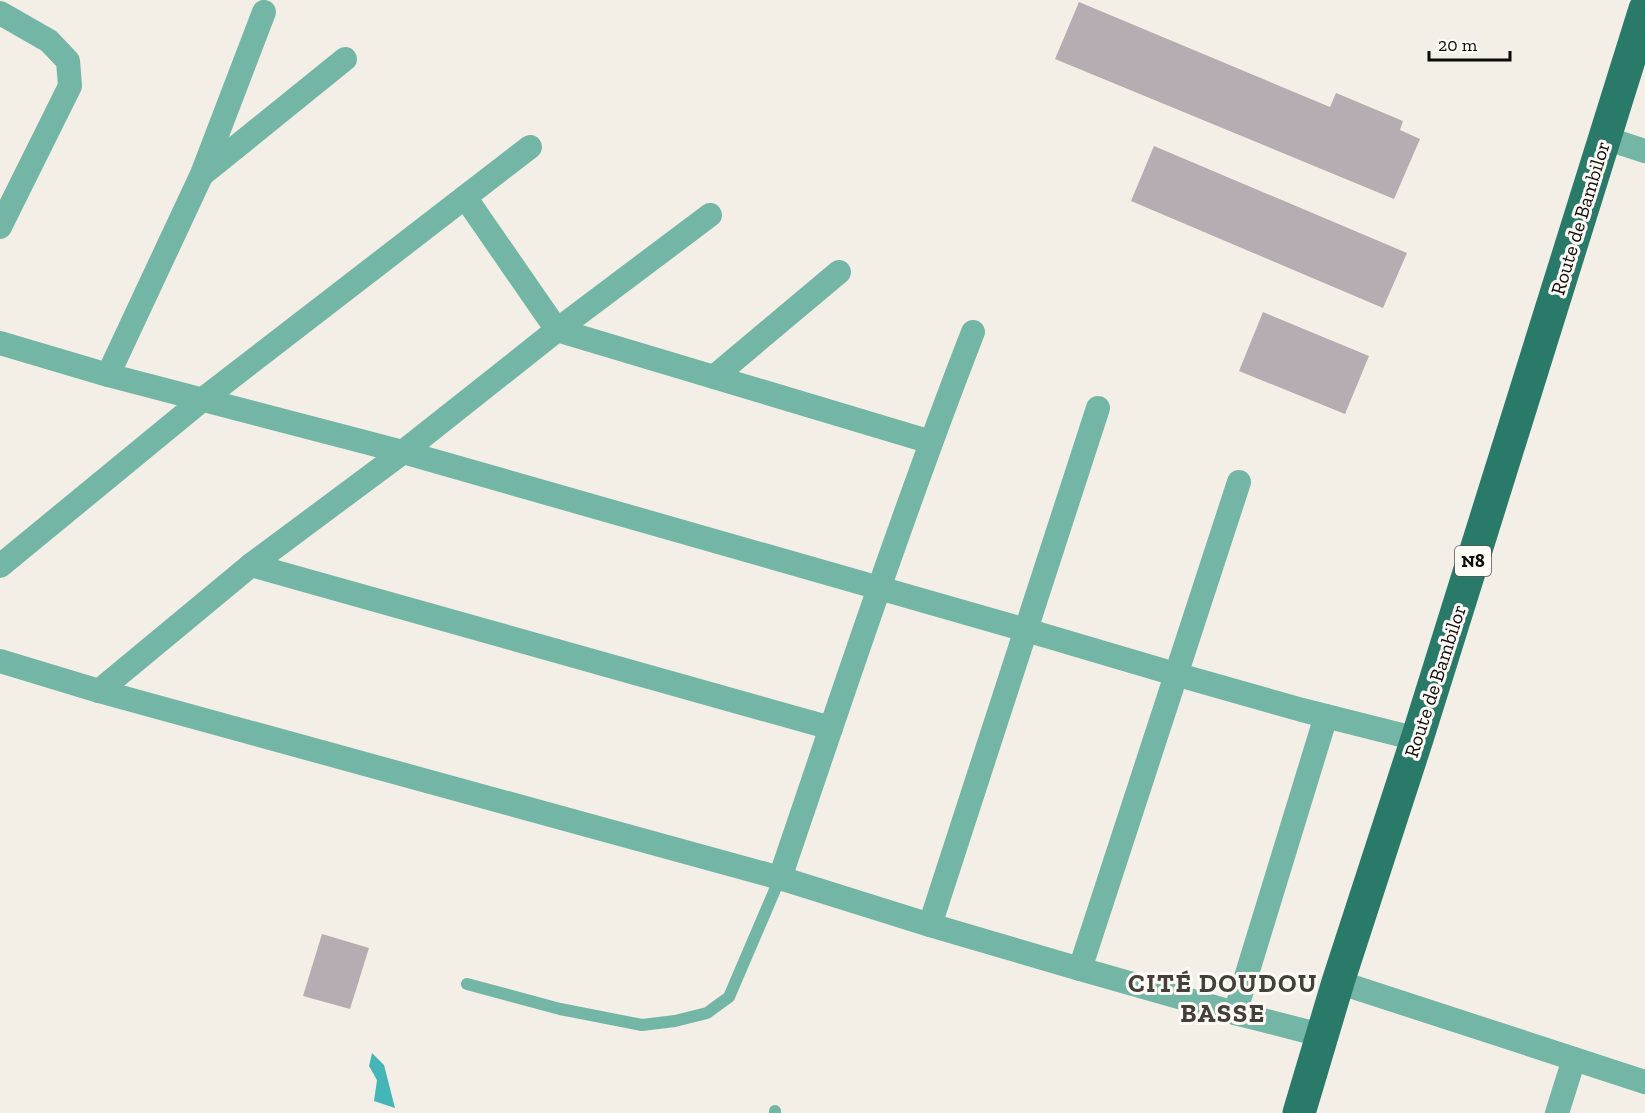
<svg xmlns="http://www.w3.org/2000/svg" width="1645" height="1113" viewBox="0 0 1645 1113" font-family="'Zilla Slab',serif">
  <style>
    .water { fill: #45b6b7 }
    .building { fill: #b5adb2 }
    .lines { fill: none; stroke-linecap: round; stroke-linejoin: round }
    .lane { stroke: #73b6a5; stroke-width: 12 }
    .street { stroke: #73b6a5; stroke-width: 24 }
    .primary { stroke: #2a7a6a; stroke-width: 33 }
    .labels { text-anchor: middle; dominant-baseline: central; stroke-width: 6; stroke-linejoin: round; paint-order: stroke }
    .shield { fill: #fefbf6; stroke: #555350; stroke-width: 1.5 }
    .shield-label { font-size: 18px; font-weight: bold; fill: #0d0b09 }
    .street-label { font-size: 20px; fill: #0d0b09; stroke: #fefbf6 }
    .district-label { font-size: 26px; font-weight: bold; letter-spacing: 1.5px; fill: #444039; stroke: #fefbf6 }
  </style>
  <rect width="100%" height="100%" fill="#f3eee6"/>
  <path class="water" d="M372,1053L384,1065L395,1108L374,1101L377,1080L369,1066Z"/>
  <g class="building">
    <path d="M1079,2L1330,107L1336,93L1403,121L1400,130L1420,139L1394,199L1055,59Z"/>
    <path d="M1154,146L1407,253L1383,308L1131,201Z"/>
    <path d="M1263,312L1369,356L1345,414L1239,371Z"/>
    <path d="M322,934L369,948L350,1009L303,996Z"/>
  </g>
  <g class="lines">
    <g class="lane">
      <path d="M467,984L560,1009L642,1025L675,1021L707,1013L729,997L780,878"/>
      <path d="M775,1113V1111"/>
    </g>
    <g class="street">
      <path d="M0,13L49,41L68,61L70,86L0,227"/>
      <path d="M1605,138L1645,151"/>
      <path d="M204,173L345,59"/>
      <path d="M465,197L557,330L931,442"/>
      <path d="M0,343L108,375L403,452L1026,630L1175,674L1302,710L1417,739"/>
      <path d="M108,375L202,174L264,12"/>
      <path d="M714,377L839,272"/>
      <path d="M251,565L831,728"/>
      <path d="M0,566L202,400L530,147"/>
      <path d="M0,661L99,691L780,878L930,925L1080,969L1235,1013L1321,1035"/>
      <path d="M99,691L251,565L403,452L557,330L710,215"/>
      <path d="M780,878C842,696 903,512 973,332"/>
      <path d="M930,925L1098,408"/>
      <path d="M1080,969L1239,482"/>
      <path d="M1338,982L1645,1082"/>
      <path d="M1235,1013L1326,716"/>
      <path d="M1557,1113L1574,1059"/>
    </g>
    <path class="primary" d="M1299,1113L1338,982L1417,739L1645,9"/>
  </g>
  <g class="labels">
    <rect class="shield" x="1455" y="546" width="36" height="30" rx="4.5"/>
    <g class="shield-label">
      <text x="1473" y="561">N8</text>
    </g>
    <g class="street-label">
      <text transform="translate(1580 218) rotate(-73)">Route de Bambilor</text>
      <text transform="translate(1435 681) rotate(-72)">Route de Bambilor</text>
    </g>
    <g class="district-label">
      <text x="1223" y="983">CITÉ DOUDOU<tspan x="1223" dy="30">BASSE</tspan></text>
    </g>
  </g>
  <path d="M1429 51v9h81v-9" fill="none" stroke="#0d0b09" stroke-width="3"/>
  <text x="1438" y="51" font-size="18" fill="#0d0b09" stroke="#fefbf6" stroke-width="4.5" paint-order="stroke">20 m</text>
</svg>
